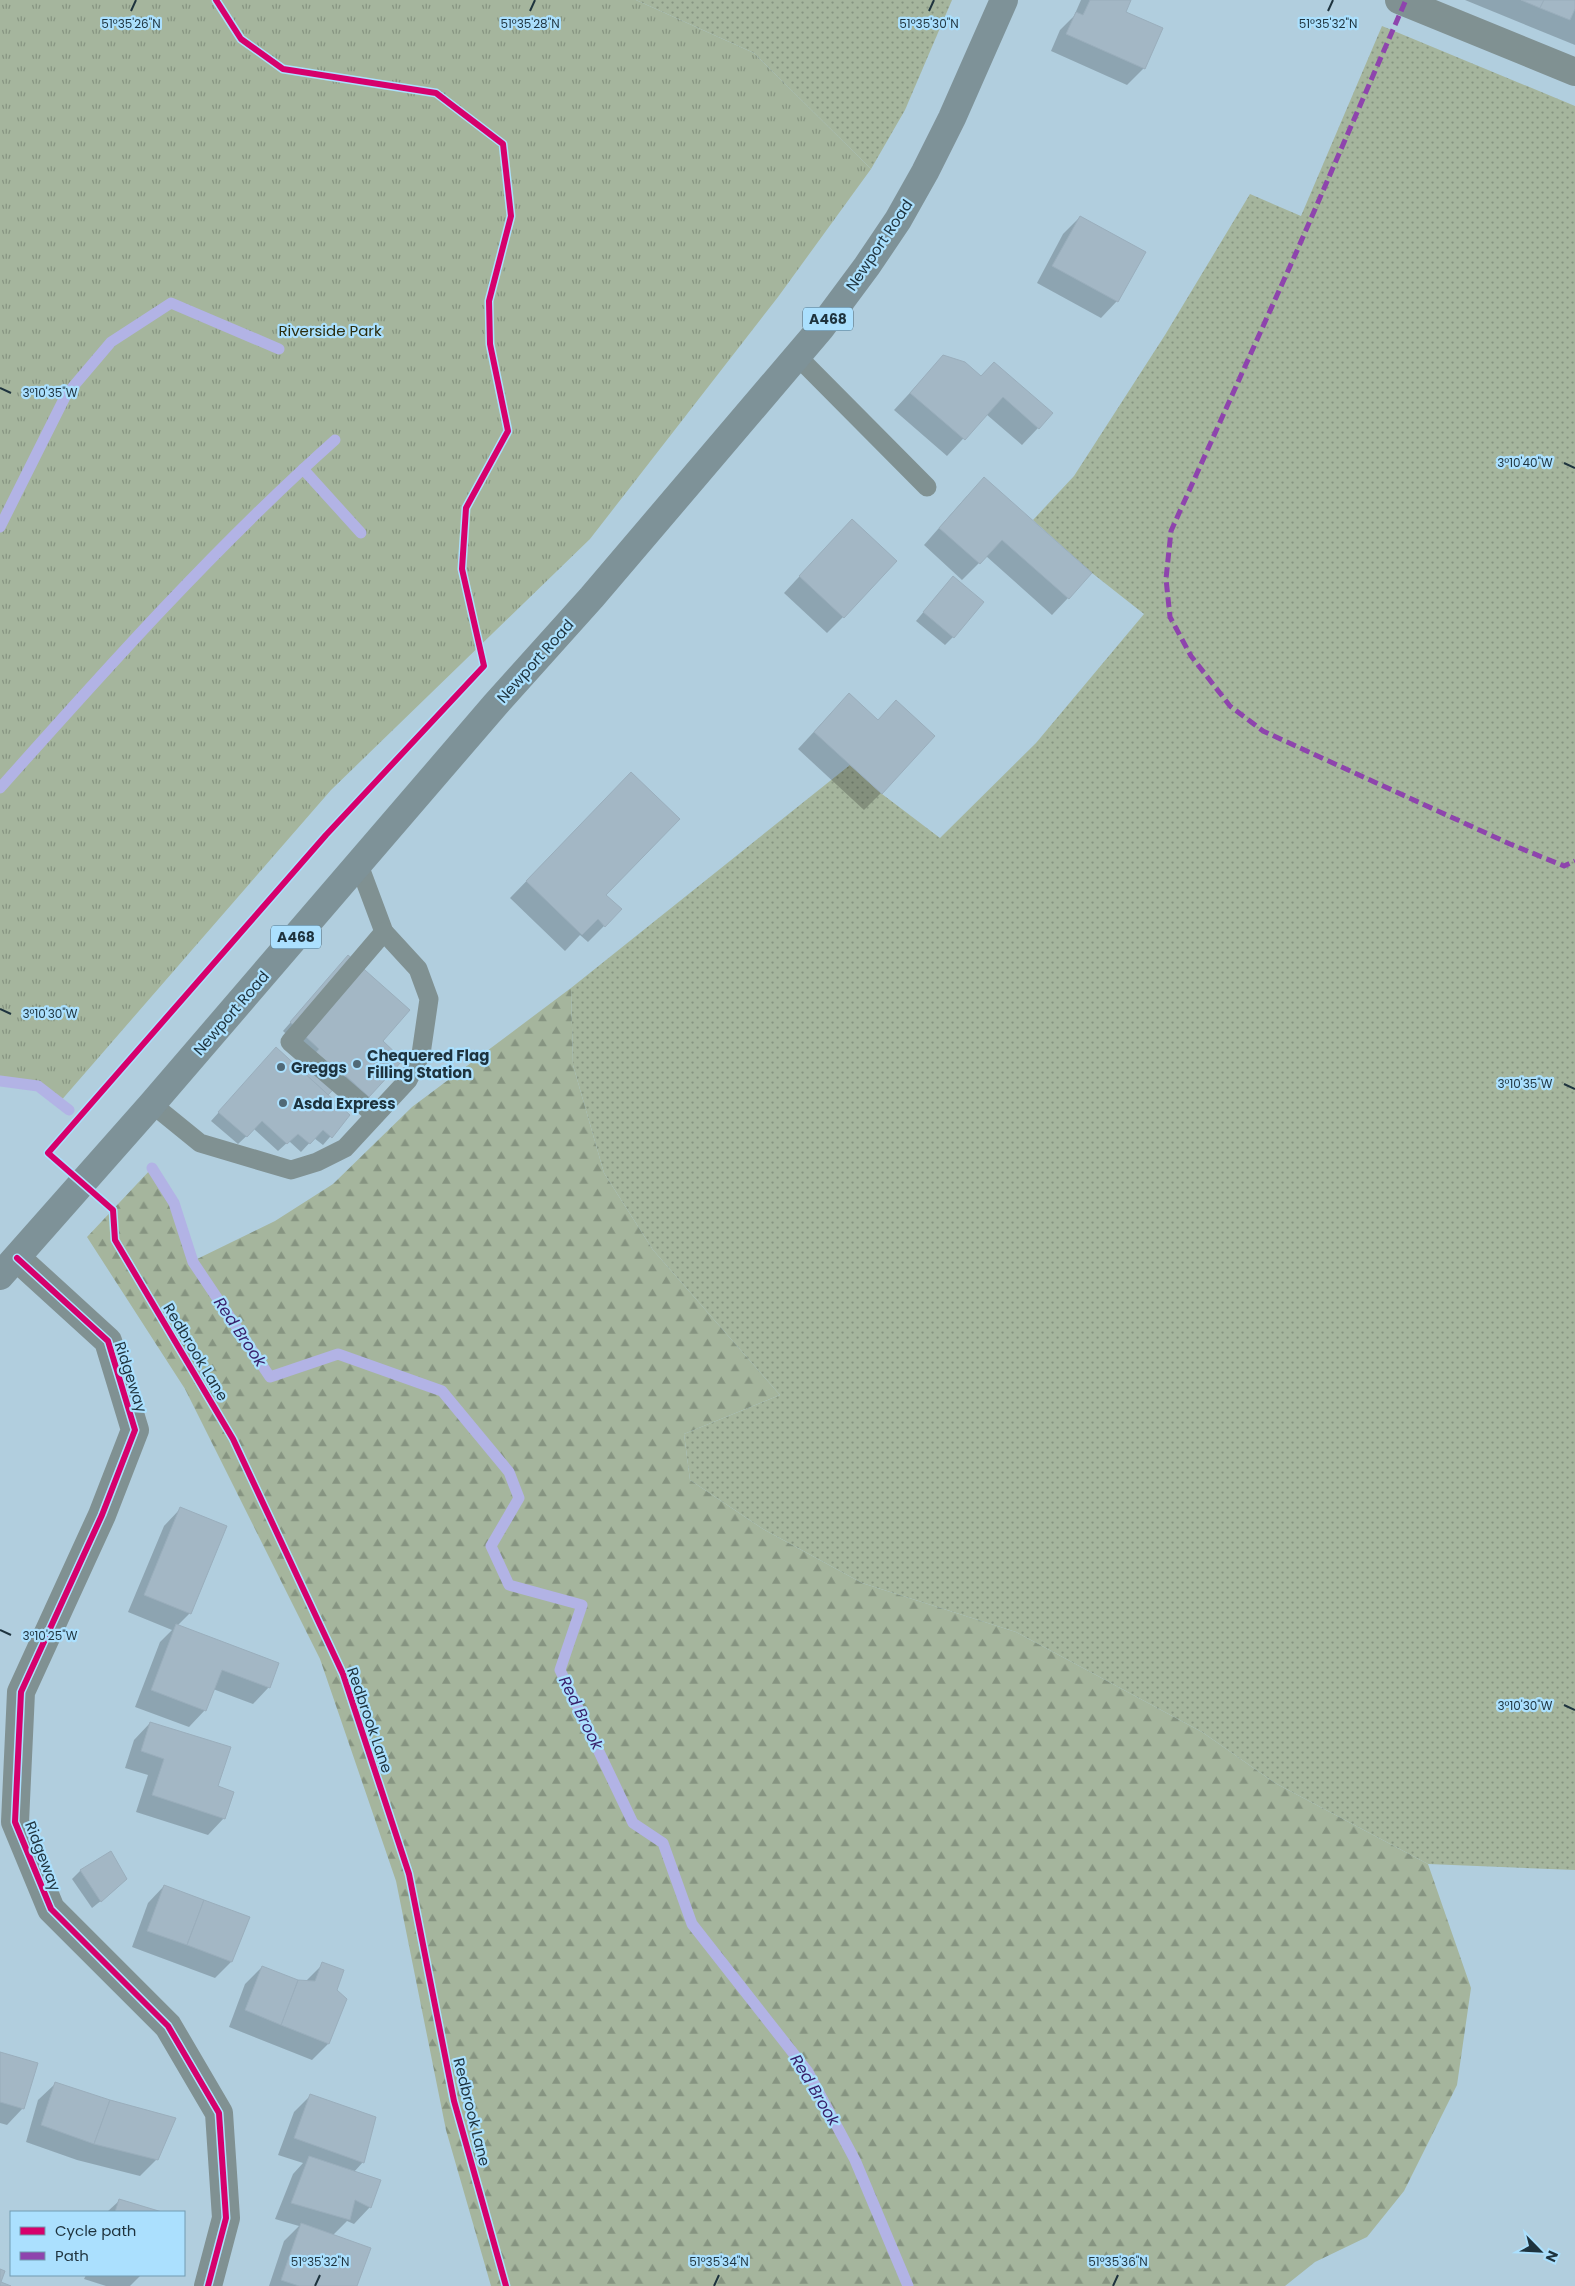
<svg xmlns="http://www.w3.org/2000/svg" width="1575" height="2286" viewBox="0 0 1575 2286" font-family="Poppins,sans-serif">
  <style>
    .grass { fill: url(#grass-dots) }
    .forest { fill: url(#forest-firs) }
    .park { fill: url(#park-tufts) }
    .shadow { fill: #0003 }
    .lines { fill: none; stroke-linecap: round; stroke-linejoin: round }
    .stream { stroke: #b2b3e5; stroke-width: 11 }
    .building { fill: #a3b7c5; stroke: #9aaebc }
    .lane { stroke: #809192; stroke-width: 19 }
    .street { stroke: #809192; stroke-width: 28 }
    .primary { stroke: #7e9298; stroke-width: 28 }
    .quiet { stroke: #8e44ad; stroke-width: 5; stroke-dasharray: 10 5; stroke-linecap: butt }
    .cycleway-casing { stroke: #abe0fe; stroke-width: 9 }
    .cycleway { stroke: #d6006c; stroke-width: 6 }
    .ticks { fill: none; stroke: #1e333e; stroke-width: 2 }
    .poi-dot { fill: #516976; stroke: #abe0fe; stroke-width: 2 }
    .labels { text-anchor: middle; dominant-baseline: central; stroke-width: 4.5; stroke-linejoin: round; paint-order: stroke }
    .shield { fill: #abe0fe; stroke: #486778; stroke-width: 1 }
    .shield-label { font-size: 14px; font-weight: bold; fill: #1e333e }
    .street-label { font-size: 15px; fill: #1e333e; stroke: #abe0fe }
    .park-label { font-size: 15px; fill: #2b2d0e; stroke: #abe0fe }
    .poi-label { font-size: 15px; font-weight: bold; fill: #1e333e; stroke: #abe0fe; text-anchor: start }
    .water-label { font-size: 16px; font-style: italic; fill: #371f6a; stroke: #abe0fe }
    .ticks-label { font-size: 12px; text-anchor: middle; fill: #1e333e; stroke: #abe0fe; stroke-width: 4.5; stroke-linejoin: round; paint-order: stroke }
  </style>
  <defs>
    <pattern id="grass-dots" width="8" height="8" patternUnits="userSpaceOnUse" patternTransform="scale(1.25)"><rect width="8" height="8" fill="#a5b59d"/><path d="M2 2h.1M6 6h.1" fill="none" stroke="#869481" stroke-width="1.8" stroke-linecap="round"/></pattern>
    <pattern id="forest-firs" width="22" height="20" patternUnits="userSpaceOnUse" patternTransform="scale(1.25)"><rect width="22" height="20" fill="#a5b59d"/><path d="M5 1l3.5 6h-7zM16 11l3.5 6h-7z" fill="#869481"/></pattern>
    <pattern id="park-tufts" width="24" height="20" patternUnits="userSpaceOnUse" patternTransform="scale(1.25)"><rect width="24" height="20" fill="#a5b59d"/><path d="M3 7l-1-3M5 7V3M7 7l1-3M15 17l-1-3M17 17v-4M19 17l1-3" fill="none" stroke="#869481"/></pattern>
  </defs>
  <rect width="100%" height="100%" fill="#b1cede"/>
  <g class="grass">
    <path d="M636,0H952L905,110L871,169L754,53Z"/>
    <path d="M1382,26L1575,106V1870L1428,1864L1275,1783L1202,1732L1016,1632L862,1583L763,1529L690,1480L684,1434L780,1395L653,1250L604,1173L573,1065L571,988L850,765L882,794L940,838L1036,743L1144,614L1092,573L1033,520L1074,476L1165,335L1250,194L1301,216Z"/>
  </g>
  <path class="forest" d="M571,988L573,1065L604,1173L653,1250L780,1395L684,1434L690,1480L763,1529L862,1583L1016,1632L1202,1732L1275,1783L1428,1864L1471,1988L1457,2085L1404,2191L1367,2237L1315,2262L1285,2286H491L446,2130L396,1881L320,1659L185,1389L87,1237L152,1168L174,1203L193,1261L275,1221L333,1184L412,1107Z"/>
  <path class="park" d="M0,0H636L754,53L871,169L778,297L590,539L331,790L59,1103L38,1086L0,1081Z"/>
  <g class="shadow">
    <path d="M1081,0H1130L1124,12L1144,68L1127,85L1051,51L1060,30L1074,16Z"/>
    <path d="M1465,0H1575V45Z"/>
    <path d="M1080,217L1117,301L1101,318L1037,283L1063,234Z"/>
    <path d="M944,356L980,377L994,363L1038,428L1022,445L986,414L947,456L894,410Z"/>
    <path d="M967,496L1068,598L1052,615L986,556L962,580L924,545Z"/>
    <path d="M836,537L843,617L827,633L784,593Z"/>
    <path d="M945,586L953,637L945,645L916,621Z"/>
    <path d="M833,711L881,793L864,810L798,749Z"/>
    <path d="M615,790L605,895L604,926L588,942L580,935L565,951L510,898Z"/>
    <path d="M341,965L382,1041L401,1060L360,1104L337,1084L327,1095L349,1115L323,1145L314,1138L301,1152L289,1141L278,1151L254,1129L238,1144L211,1121L268,1057L300,1071L312,1058L283,1031Z"/>
    <path d="M180,1509L225,1527L189,1614L177,1626L269,1687L253,1704L213,1689L205,1710L189,1727L135,1707L160,1642L172,1630L128,1612L164,1526Z"/>
    <path d="M150,1723L217,1787L224,1818L208,1835L136,1812L148,1775L125,1768L134,1740Z"/>
    <path d="M110,1853L118,1887L92,1908L72,1879L80,1871Z"/>
    <path d="M164,1886L231,1962L215,1978L132,1947L148,1903Z"/>
    <path d="M323,1964L336,1991L328,2044L312,2060L229,2027L245,1984L262,1967L298,1981L305,1982Z"/>
    <path d="M0,2053L23,2108L7,2125L0,2123Z"/>
    <path d="M55,2084L157,2159L140,2176L77,2160L26,2142L38,2100Z"/>
    <path d="M311,2095L363,2162L354,2172L370,2207L354,2224L347,2221L332,2236L356,2286H269L284,2241L299,2226L275,2219L293,2174L303,2163L278,2155L294,2112Z"/>
    <path d="M120,2200L160,2212H107Z"/>
    <path d="M86,2275H141L130,2286H106L84,2279Z"/>
  </g>
  <g class="lines">
    <g class="stream">
      <path d="M303,469L361,533"/>
      <path d="M0,527L66,395L111,342L171,303L279,349"/>
      <path d="M0,788C107,668 215,547 335,440"/>
      <path d="M0,1081L38,1086L69,1110"/>
      <path d="M152,1168L174,1203L193,1262L270,1377L338,1354L442,1391L509,1472L519,1498L491,1546L509,1585L582,1605L560,1670L633,1823L663,1843L692,1924L808,2072L855,2160L908,2286"/>
    </g>
  </g>
  <g class="building">
    <path d="M1090,0H1131L1126,12L1163,28L1145,69L1066,34L1076,12L1083,15Z"/>
    <path d="M1521,0H1544L1540,8Z"/>
    <path d="M1544,0H1575V9L1570,20L1540,8Z"/>
    <path d="M1080,216L1146,252L1118,302L1052,266Z"/>
    <path d="M943,355L965,362L981,376L994,362L1053,413L1039,429L1003,397L965,440L910,393Z"/>
    <path d="M984,477L1092,573L1069,599L1002,540L980,564L939,528Z"/>
    <path d="M852,519L897,561L844,618L799,576Z"/>
    <path d="M953,576L984,602L954,638L923,612Z"/>
    <path d="M849,693L878,720L896,700L935,736L882,794L814,732Z"/>
    <path d="M631,772L680,819L606,895L622,909L605,927L598,919L582,935L526,881Z"/>
    <path d="M348,955L410,1010L383,1041L403,1060L369,1097L346,1076L328,1095L301,1070L319,1049L290,1022Z"/>
    <path d="M276,1047L350,1115L332,1138L323,1130L310,1144L298,1134L287,1144L262,1121L247,1137L218,1112Z"/>
    <path d="M180,1507L227,1526L191,1614L144,1595Z"/>
    <path d="M176,1624L279,1663L270,1688L222,1670L206,1711L151,1690Z"/>
    <path d="M150,1722L231,1747L218,1786L234,1792L225,1819L152,1795L164,1759L141,1751Z"/>
    <path d="M111,1851L127,1879L101,1902L80,1870Z"/>
    <path d="M164,1885L204,1900L187,1945L147,1931Z"/>
    <path d="M204,1900L250,1917L232,1962L187,1945Z"/>
    <path d="M322,1962L344,1970L337,1990L347,1999L329,2044L281,2025L298,1980L315,1981Z"/>
    <path d="M262,1966L298,1980L281,2025L245,2010Z"/>
    <path d="M0,2052L38,2063L24,2109L0,2102Z"/>
    <path d="M55,2082L110,2100L94,2144L41,2125Z"/>
    <path d="M310,2094L376,2117L364,2163L294,2138Z"/>
    <path d="M110,2100L176,2118L158,2160L94,2144Z"/>
    <path d="M309,2156L381,2180L371,2208L355,2200L350,2220L291,2203Z"/>
    <path d="M119,2199L162,2212H115Z"/>
    <path d="M301,2223L371,2248L357,2286H299L281,2280Z"/>
    <path d="M0,2269L5,2271L1,2282L11,2286H0Z"/>
  </g>
  <g class="lines">
    <g class="lane">
      <path d="M798,357L927,487"/>
      <path d="M152,1104L200,1143L291,1170L317,1162L345,1148L408,1080L421,1054L429,999L418,969L384,932L359,865"/>
      <path d="M375,1115L290,1042L384,932"/>
    </g>
    <g class="street">
      <path d="M1399,0L1575,72"/>
      <path d="M17,1258L108,1341L135,1430L102,1515L21,1692L15,1822L51,1909L168,2026L219,2113L226,2218L208,2286"/>
    </g>
    <path class="primary" d="M0,1276L152,1104L495,705L592,597L821,328L867,266L898,220L925,172L952,118L1004,0"/>
    <path class="quiet" d="M1405,2L1296,253L1171,531L1166,579L1170,617L1191,656L1230,706L1263,731L1510,844L1564,866L1575,861"/>
    <defs>
      <g id="cycleway">
        <path d="M216,0L241,39L283,69L436,93L503,144L511,216L489,301L490,344L508,431L466,508L462,569L484,666L326,835L48,1153L113,1210L115,1240L233,1439L343,1674L409,1874L454,2101L506,2286"/>
        <path d="M17,1258L108,1341L135,1430L102,1515L21,1692L15,1822L51,1909L168,2026L219,2113L226,2218L208,2286"/>
      </g>
    </defs>
    <use href="#cycleway" class="cycleway-casing"/>
    <use href="#cycleway" class="cycleway"/>
  </g>
  <path class="ticks" d="M131,11L136,0M530,11L535,0M929,11L934,0M1328,11L1333,0M0,388L11,393M1564,463L1575,468M0,1009L11,1014M1564,1084L1575,1089M0,1630L11,1635M1564,1705L1575,1710M315,2286L320,2275M714,2286L719,2275M1113,2286L1118,2275"/>
  <g class="poi-dot">
    <circle cx="357" cy="1064" r="5"/>
    <circle cx="281" cy="1067" r="5"/>
    <circle cx="283" cy="1103" r="5"/>
  </g>
  <g class="labels">
    <g class="shield">
      <rect x="803" y="307.5" width="50" height="23" rx="4"/>
      <rect x="271" y="925.5" width="50" height="23" rx="4"/>
    </g>
    <g class="shield-label">
      <text x="828" y="319">A468</text>
      <text x="296" y="937">A468</text>
    </g>
    <g class="street-label">
      <text transform="translate(879 245) rotate(-56)">Newport Road</text>
      <text transform="translate(535 661) rotate(-48)">Newport Road</text>
      <text transform="translate(231 1013) rotate(-49)">Newport Road</text>
      <text transform="translate(196 1352) rotate(59)">Redbrook Lane</text>
      <text transform="translate(131 1377) rotate(72)">Ridgeway</text>
      <text transform="translate(370 1720) rotate(71)">Redbrook Lane</text>
      <text transform="translate(43 1856) rotate(69)">Ridgeway</text>
      <text transform="translate(472 2112) rotate(76)">Redbrook Lane</text>
    </g>
    <g class="park-label">
      <text x="330" y="330">Riverside Park</text>
    </g>
    <g class="poi-label">
      <text x="367" y="1055">Chequered Flag<tspan x="367" dy="17">Filling Station</tspan></text>
      <text x="291" y="1067">Greggs</text>
      <text x="293" y="1103">Asda Express</text>
    </g>
    <g class="water-label">
      <text transform="translate(240 1332) rotate(56)">Red Brook</text>
      <text transform="translate(581 1713) rotate(64)">Red Brook</text>
      <text transform="translate(815 2090) rotate(59)">Red Brook</text>
    </g>
  </g>
  <g class="ticks-label">
    <text x="131" y="28">51°35'26"N</text>
    <text x="929" y="28">51°35'30"N</text>
    <text x="1328" y="28">51°35'32"N</text>
    <text x="530" y="28">51°35'28"N</text>
    <text x="50" y="397">3°10'35"W</text>
    <text x="1525" y="467">3°10'40"W</text>
    <text x="50" y="1018">3°10'30"W</text>
    <text x="1525" y="1088">3°10'35"W</text>
    <text x="50" y="1640">3°10'25"W</text>
    <text x="1525" y="1710">3°10'30"W</text>
    <text x="320" y="2266">51°35'32"N</text>
    <text x="719" y="2266">51°35'34"N</text>
    <text x="1118" y="2266">51°35'36"N</text>
  </g>
  <rect x="10" y="2211" width="175" height="65" fill="#abe0fe" stroke="#739bb1"/>
  <rect x="20" y="2227" width="25" height="8" fill="#d6006c" stroke="#739bb1"/>
  <text x="55" y="2236" font-size="15" fill="#1e333e">Cycle path</text>
  <rect x="20" y="2252" width="25" height="8" fill="#8e44ad" stroke="#739bb1"/>
  <text x="55" y="2261" font-size="15" fill="#1e333e">Path</text>
  <g transform="translate(1540 2251) rotate(114)" stroke="#abe0fe" stroke-width="4" paint-order="stroke">
  <path d="M0-4L9 19L0 12L-9 19Z" fill="#1e333e"/>
  <text y="-8" font-size="14" font-weight="bold" text-anchor="middle" fill="#1e333e">N</text>
  </g>
</svg>
